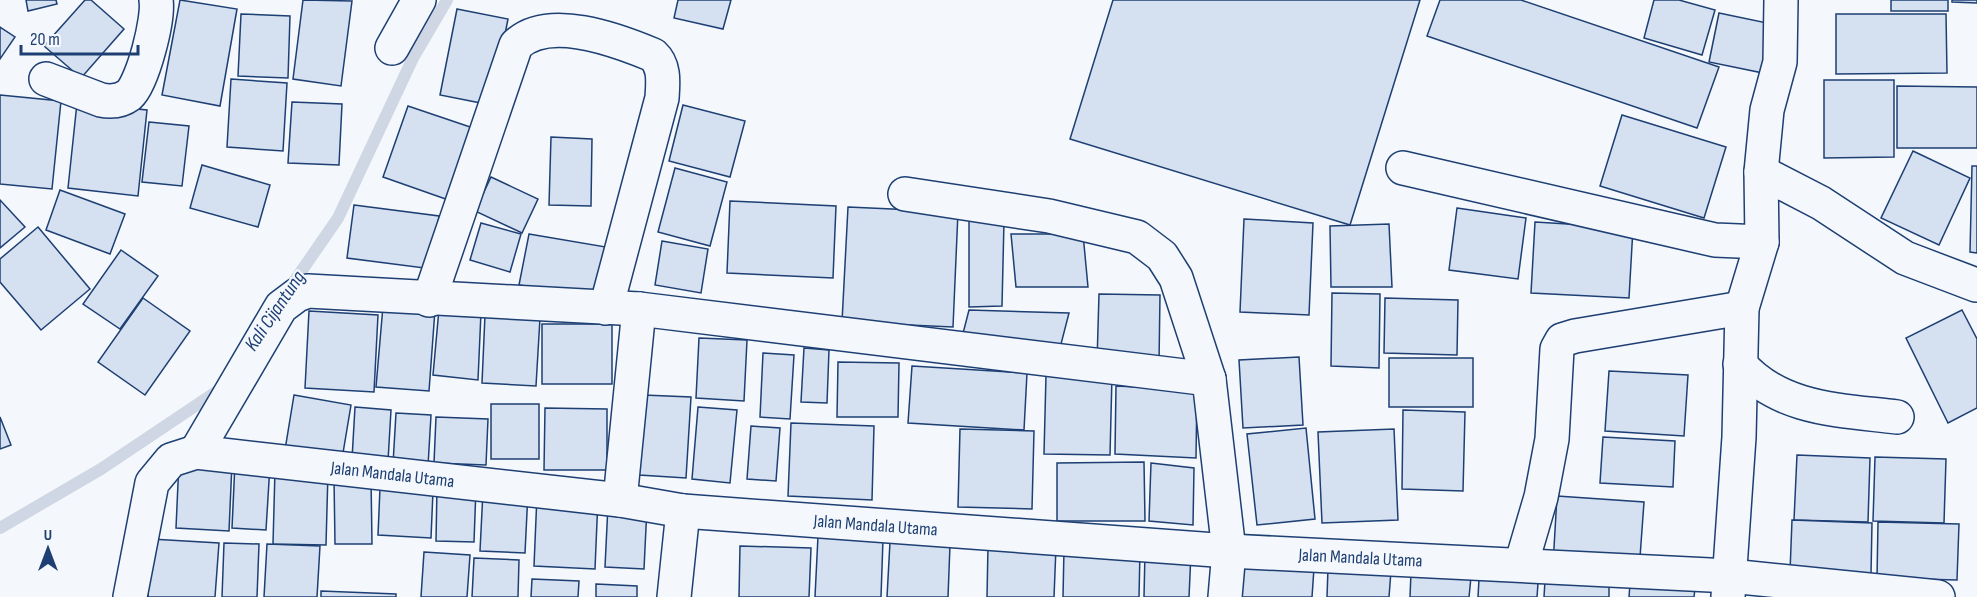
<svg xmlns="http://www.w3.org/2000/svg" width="1977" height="597" viewBox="0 0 1977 597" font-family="'Sofia Sans Condensed',sans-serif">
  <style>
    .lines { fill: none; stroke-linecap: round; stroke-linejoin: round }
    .stream { stroke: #cfd7e4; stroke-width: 12 }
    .building { fill: #d5e0f0; stroke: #1d3f73; stroke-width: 1.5 }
    .minor-casing { stroke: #1d3f73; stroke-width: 36 }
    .minor { stroke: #f4f7fb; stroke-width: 33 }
    .labels { text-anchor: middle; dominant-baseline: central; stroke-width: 4.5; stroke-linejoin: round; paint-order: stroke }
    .street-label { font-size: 18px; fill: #1d3f73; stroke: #f4f7fb }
    .water-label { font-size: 20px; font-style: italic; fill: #1d3f73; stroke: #f4f7fb }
  </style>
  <rect width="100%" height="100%" fill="#f4f7fb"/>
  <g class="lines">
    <g class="stream">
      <path d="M289,289L338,218L413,58L447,0"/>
      <path d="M0,528L101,469L222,388"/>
    </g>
  </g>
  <g class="building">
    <path d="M26,0H56L57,4L28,11Z"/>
    <path d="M85,0H91L124,29L81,78L44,46Z"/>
    <path d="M180,0L237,9L220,106L162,95Z"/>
    <path d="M303,0L352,1L341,86L293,79Z"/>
    <path d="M678,0H731L723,29L674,18Z"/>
    <path d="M1113,0H1420L1350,225L1070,139Z"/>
    <path d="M1440,0H1521L1719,67L1697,128L1427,36Z"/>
    <path d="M1654,0H1679L1715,10L1702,55L1644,38Z"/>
    <rect x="1891" y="0" width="57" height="11"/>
    <path d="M1952,0H1977V3L1952,2Z"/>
    <path d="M457,9L508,19L491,105L440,95Z"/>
    <path d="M1719,13L1772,24L1763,73L1709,62Z"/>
    <path d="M241,14L290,16L288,78L238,76Z"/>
    <path d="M1836,14H1946L1947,73L1836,74Z"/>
    <path d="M0,27L15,37L0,59Z"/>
    <path d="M231,79L287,83L283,151L227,147Z"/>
    <path d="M1824,80H1894V157L1824,158Z"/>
    <path d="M1897,86L1977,87V148H1897Z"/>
    <path d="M0,95L61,101L52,189L0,184Z"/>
    <path d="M292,102L342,104L339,165L288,163Z"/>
    <path d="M77,103L147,110L138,196L68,188Z"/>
    <path d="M683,105L745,121L730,177L669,161Z"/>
    <path d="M408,106L482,131L457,203L383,177Z"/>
    <path d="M1622,115L1726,147L1704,218L1600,186Z"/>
    <path d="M149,122L189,126L182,186L142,182Z"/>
    <path d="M551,137L592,139L591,206L549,205Z"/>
    <path d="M1913,151L1970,178L1939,245L1881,218Z"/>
    <path d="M202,165L270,185L258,227L190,208Z"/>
    <path d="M1972,166H1977V253L1970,252Z"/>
    <path d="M675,168L727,182L710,246L658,232Z"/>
    <path d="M491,177L538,199L522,233L475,211Z"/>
    <path d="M60,190L125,214L110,254L46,230Z"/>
    <path d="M0,200L25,227L0,248Z"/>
    <path d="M730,201L836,206L833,278L727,273Z"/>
    <path d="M354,205L439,216L432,269L347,258Z"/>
    <path d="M848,207L958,212L953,327L842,322Z"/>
    <path d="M1457,208L1526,218L1518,279L1449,270Z"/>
    <path d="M1244,219L1313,223L1309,315L1240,312Z"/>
    <path d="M969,221H1004L1002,306L969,307Z"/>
    <path d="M1535,222L1633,228L1629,298L1531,293Z"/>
    <path d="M481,223L521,234L510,272L470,260Z"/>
    <path d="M1389,224L1392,287H1331L1330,226Z"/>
    <path d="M38,227L90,289L41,330L0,282V259Z"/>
    <path d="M529,234L606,247L597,298L519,285Z"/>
    <path d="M1011,234H1083L1088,287H1016Z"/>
    <path d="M662,241L708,249L701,293L655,285Z"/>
    <path d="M121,250L158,276L120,329L83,304Z"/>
    <path d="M1332,293L1380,294L1379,368L1331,366Z"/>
    <path d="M1099,294L1160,295L1159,363L1097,362Z"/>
    <path d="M143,298L190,331L145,395L98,362Z"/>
    <path d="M1385,298L1458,300L1457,355L1384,353Z"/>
    <path d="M383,306L435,310L429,391L376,387Z"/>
    <path d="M439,309L481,312L478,380L433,375Z"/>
    <path d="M969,310L1069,313L1060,348L960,345Z"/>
    <path d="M1962,310L1977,339V408L1948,423L1906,338Z"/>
    <path d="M309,311L378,315L374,392L305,388Z"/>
    <path d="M485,315L540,318L536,386L482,383Z"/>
    <rect x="542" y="324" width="70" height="60"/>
    <path d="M699,338L747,340L744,401L696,398Z"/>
    <path d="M804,348L829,350L827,403L801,402Z"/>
    <path d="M763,353L794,355L790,419L760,417Z"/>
    <path d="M1299,357L1303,425L1243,428L1239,360Z"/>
    <rect x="1389" y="358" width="84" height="49"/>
    <path d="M838,362L899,363L898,417H837Z"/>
    <path d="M912,366L1027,373L1024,430L908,423Z"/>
    <path d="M1609,371L1688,375L1684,436L1605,431Z"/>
    <path d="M1046,375L1112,376L1110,455L1044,454Z"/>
    <path d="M1116,386L1197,390L1196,458L1115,454Z"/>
    <path d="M294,395L351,405L342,459L285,450Z"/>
    <path d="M643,395L691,397L686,478L639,475Z"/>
    <rect x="491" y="404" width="48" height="55"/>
    <path d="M355,407L391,410L388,461L352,459Z"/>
    <path d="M698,407L737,410L730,483L692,479Z"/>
    <path d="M545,408L607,409V470H544Z"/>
    <path d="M1403,410L1465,412L1463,491L1402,489Z"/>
    <path d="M396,413L431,415L428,466L393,464Z"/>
    <path d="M0,417L11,445L0,449Z"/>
    <path d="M436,417L488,419L486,465L434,463Z"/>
    <path d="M791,423L874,426L872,500L788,496Z"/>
    <path d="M751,426L780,428L776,481L747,479Z"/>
    <path d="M1306,428L1315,519L1257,525L1247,434Z"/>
    <path d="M960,429L1034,431L1032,509L958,507Z"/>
    <path d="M1394,429L1398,520L1322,523L1318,432Z"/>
    <path d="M1603,437L1675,441L1673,487L1600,483Z"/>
    <path d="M1797,455L1870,458L1868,522L1794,520Z"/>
    <path d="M1875,457L1946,459L1944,523L1873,521Z"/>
    <path d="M179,461L232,463L229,531L176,528Z"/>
    <path d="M1144,462L1145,521H1057V463Z"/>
    <path d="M235,463L270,465L266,530L232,528Z"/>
    <path d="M1151,463L1194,468L1193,525L1149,521Z"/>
    <path d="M275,470L328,472L326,545L273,544Z"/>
    <path d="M334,478H371L372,544H335Z"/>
    <path d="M437,487L476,488L474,542L436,541Z"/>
    <path d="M380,488L433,491L431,538L378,535Z"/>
    <path d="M483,491L528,492L525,553L480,551Z"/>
    <path d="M537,495L598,498L595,569L534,566Z"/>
    <path d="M1557,496L1644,502L1639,571L1553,565Z"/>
    <path d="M608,505L647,507L644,569L605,567Z"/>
    <path d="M1792,520L1872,523L1871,574L1790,572Z"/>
    <path d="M1878,522L1959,524L1957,580L1877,578Z"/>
    <path d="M818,536L883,539L881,597H815Z"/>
    <path d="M151,539L219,543L215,597H148Z"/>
    <path d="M890,542L950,545L948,597H887Z"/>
    <path d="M224,543L259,544L257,597H222Z"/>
    <path d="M267,544L320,546L317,597H264Z"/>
    <path d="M740,546L811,548L809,597H739Z"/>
    <path d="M988,546L1056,547L1054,597H987Z"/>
    <path d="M1064,549L1140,551L1139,597H1063Z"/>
    <path d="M424,552L470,555L467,597H421Z"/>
    <path d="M1145,552L1191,553L1189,597H1144Z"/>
    <path d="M474,558L519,560L518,597H472Z"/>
    <path d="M1234,563L1314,568L1312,597H1232Z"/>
    <path d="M1328,568L1391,571L1389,597H1327Z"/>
    <path d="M1411,573L1471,577L1469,597H1410Z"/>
    <path d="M532,579L579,581L578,597H531Z"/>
    <path d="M1479,579L1538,583L1537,597H1478Z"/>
    <path d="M1545,581L1609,585V597H1544Z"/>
    <path d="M596,584L637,586V597H596Z"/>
    <path d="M1630,584L1695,588L1694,597H1629Z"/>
    <path d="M321,591L396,594V597H321Z"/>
  </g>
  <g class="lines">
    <defs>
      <g id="minor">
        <path d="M392,48L419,0"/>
        <path d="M46,79L101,100C111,102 121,101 129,95C143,82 159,19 156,0"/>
        <path d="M1403,168L1715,240L1762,242"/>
        <path d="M1761,172L1821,203L1905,258L1976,285"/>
        <path d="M905,194L1049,216L1137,237L1162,256L1176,278L1209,379"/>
        <path d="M429,300L516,45C548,14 617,40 653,55C665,66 663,82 662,98L606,308"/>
        <path d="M1740,364C1780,410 1840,410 1897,417"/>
        <path d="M196,452L281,307L297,295L308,291L639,309L1209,379L1229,551L1225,597"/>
        <path d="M620,500L639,309"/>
        <path d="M1521,565L1541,497L1552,439L1557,349L1562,340L1575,336L1742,308"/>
        <path id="s1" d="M130,597L152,483L171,460L196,452L620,500L683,511L1229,551L1730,576L1938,597"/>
        <path d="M674,597L683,511"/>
        <path d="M1728,597L1739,437L1742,308L1762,242L1761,172L1767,110L1780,62L1781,0"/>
      </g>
    </defs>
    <use href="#minor" class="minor-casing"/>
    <use href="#minor" class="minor"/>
  </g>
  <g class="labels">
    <g class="street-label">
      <text stroke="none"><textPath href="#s1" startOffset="370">Jalan Mandala Utama</textPath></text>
      <text stroke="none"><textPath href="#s1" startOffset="856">Jalan Mandala Utama</textPath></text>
      <text stroke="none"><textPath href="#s1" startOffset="1342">Jalan Mandala Utama</textPath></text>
    </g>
    <g class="water-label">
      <text transform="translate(275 311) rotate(-56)">Kali Cijantung</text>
    </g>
  </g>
  <g transform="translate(48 549)" stroke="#f4f7fb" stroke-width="4.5" paint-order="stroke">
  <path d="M0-4.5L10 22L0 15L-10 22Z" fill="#1d3f73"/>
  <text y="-9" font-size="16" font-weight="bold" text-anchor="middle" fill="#1d3f73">U</text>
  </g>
  <path d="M21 45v9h117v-9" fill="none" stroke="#1d3f73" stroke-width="3"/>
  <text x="30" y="45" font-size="18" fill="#1d3f73" stroke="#f4f7fb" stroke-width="4.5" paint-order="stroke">20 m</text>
</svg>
